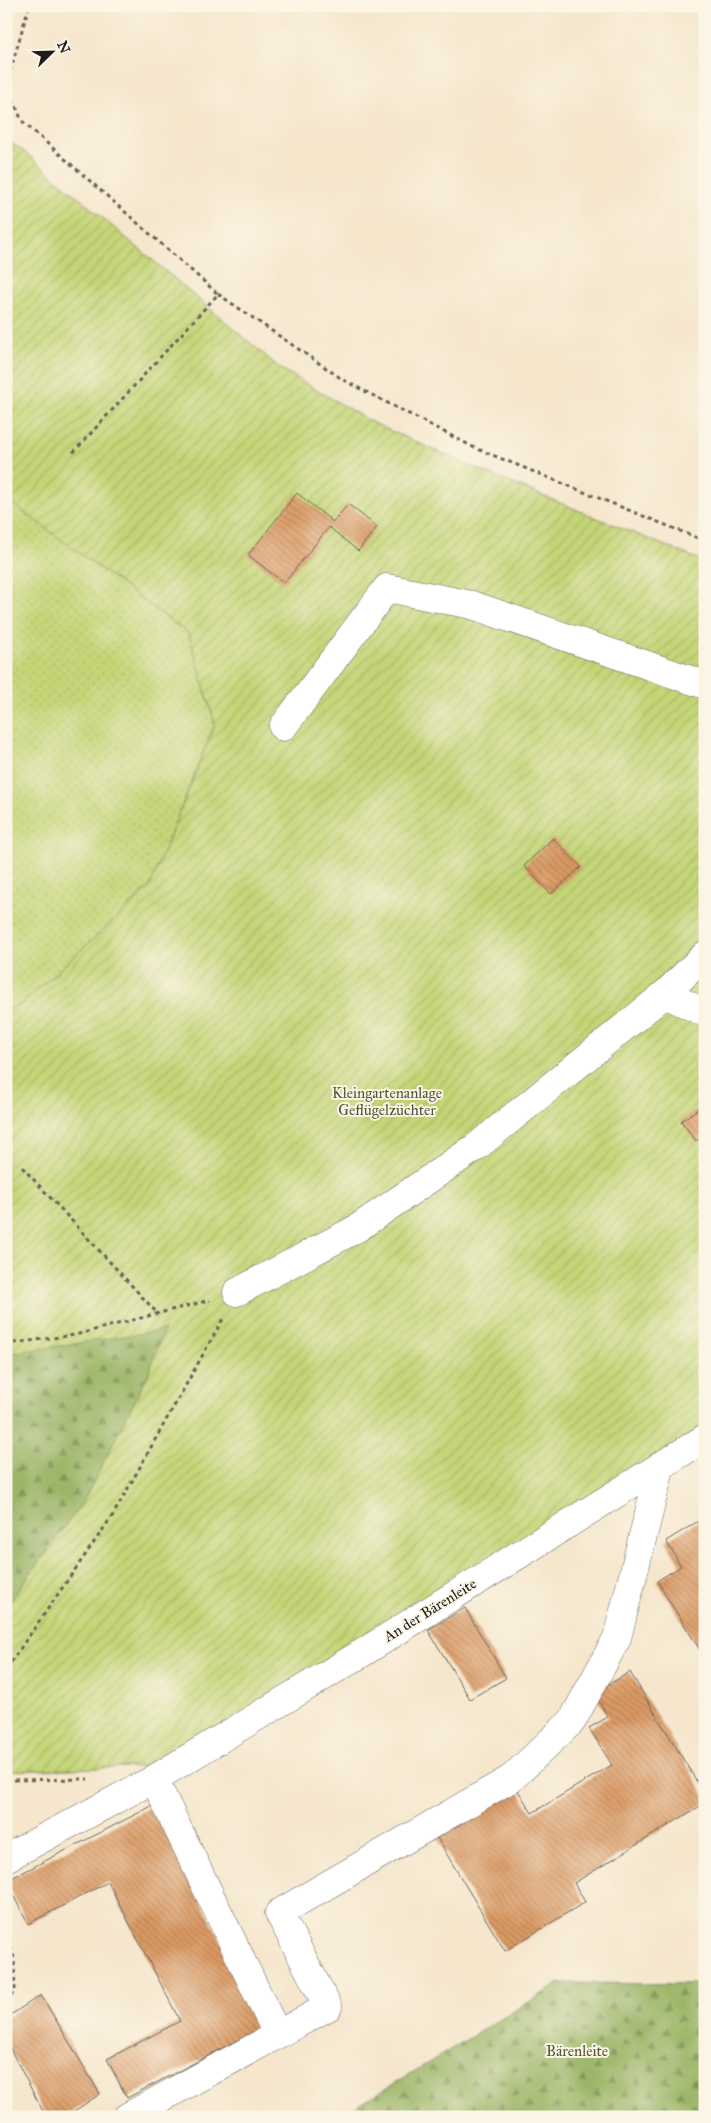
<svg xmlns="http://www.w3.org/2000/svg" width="711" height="2123" viewBox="0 0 711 2123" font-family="'IM FELL Great Primer',serif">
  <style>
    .grass { fill: url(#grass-dots); stroke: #70784a }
    .forest { fill: url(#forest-firs); stroke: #5c6942 }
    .garden { fill: url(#garden-furrows); stroke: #70784a }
    .building { fill: url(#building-back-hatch) }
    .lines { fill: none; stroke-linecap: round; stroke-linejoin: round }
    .minor-casing { stroke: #68635a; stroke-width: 29 }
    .path { stroke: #68635a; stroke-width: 3; stroke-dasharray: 4 4; stroke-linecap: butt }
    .minor { stroke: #fff; stroke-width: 28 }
    .labels { text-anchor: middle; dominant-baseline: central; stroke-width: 4; stroke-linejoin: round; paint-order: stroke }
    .park-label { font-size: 15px; fill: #4e5437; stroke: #fcf5e5 }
    .street-label { font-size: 15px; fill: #1c1c1c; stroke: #fcf5e5 }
  </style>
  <defs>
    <pattern id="grass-dots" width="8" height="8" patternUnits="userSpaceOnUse" patternTransform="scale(1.25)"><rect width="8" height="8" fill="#c4d577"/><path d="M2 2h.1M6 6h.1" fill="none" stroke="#a8b666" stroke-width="1.8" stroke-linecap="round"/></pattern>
    <pattern id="forest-firs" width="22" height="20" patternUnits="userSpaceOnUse" patternTransform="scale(1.25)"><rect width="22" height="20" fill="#9bb668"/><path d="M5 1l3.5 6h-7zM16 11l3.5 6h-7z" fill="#7e9355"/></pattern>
    <pattern id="garden-furrows" width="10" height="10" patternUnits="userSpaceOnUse" patternTransform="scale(1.25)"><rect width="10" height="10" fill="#c4d577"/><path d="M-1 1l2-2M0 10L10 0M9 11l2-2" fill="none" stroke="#a8b666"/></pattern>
    <pattern id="building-back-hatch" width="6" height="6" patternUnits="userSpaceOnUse" patternTransform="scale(1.25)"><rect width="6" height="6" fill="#db9a64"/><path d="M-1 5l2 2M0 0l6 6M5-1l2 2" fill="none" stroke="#b17d52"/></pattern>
  </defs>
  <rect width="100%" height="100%" fill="#fcf5e5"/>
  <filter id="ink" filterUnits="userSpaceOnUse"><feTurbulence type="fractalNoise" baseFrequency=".02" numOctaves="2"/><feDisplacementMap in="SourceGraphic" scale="10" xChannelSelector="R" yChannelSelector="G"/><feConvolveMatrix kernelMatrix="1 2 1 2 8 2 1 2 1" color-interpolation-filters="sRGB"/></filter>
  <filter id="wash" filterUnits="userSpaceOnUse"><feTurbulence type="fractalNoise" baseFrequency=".0096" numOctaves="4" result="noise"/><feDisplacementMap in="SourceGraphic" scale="20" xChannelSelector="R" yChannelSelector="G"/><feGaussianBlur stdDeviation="1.12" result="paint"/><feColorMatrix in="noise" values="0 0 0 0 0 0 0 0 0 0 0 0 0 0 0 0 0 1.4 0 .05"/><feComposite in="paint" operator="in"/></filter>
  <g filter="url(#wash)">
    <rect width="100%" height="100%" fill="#f5e6cc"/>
    <path class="grass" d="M6,499L189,634L215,724L149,888L23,1003L6,1010Z"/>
    <g class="forest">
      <path d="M165,1329L148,1375L83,1502L6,1607V1354Z"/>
      <path d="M560,1983L705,1984V2117H339Z"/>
    </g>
    <path class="garden" d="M6,140L21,149L280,368L373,423L477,469L705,562V1428L163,1766L6,1771V1607L83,1502L148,1375L164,1330L6,1354V1010L23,1003L149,888L215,724L189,634L6,499Z"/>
    <g id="blocks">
      <g class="building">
        <path d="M297,493L333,522L348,504L377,527L358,551L329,527L284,583L248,555Z"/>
        <path d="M553,838L581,867L551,894L524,866Z"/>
        <path d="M703,1105L705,1108V1134L696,1141L681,1121Z"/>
        <path d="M705,1517V1658L657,1581L681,1566L666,1541Z"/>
        <path d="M465,1608L506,1678L470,1699L428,1630Z"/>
        <path d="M630,1672L705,1795V1803L574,1883L585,1902L505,1951L437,1838L517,1789L532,1813L612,1765L589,1728L608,1717L594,1693Z"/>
        <path d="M152,1806L265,2026L127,2098L107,2059L180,2021L108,1882L28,1924L6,1881Z"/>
        <path d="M41,1995L100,2094L65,2117H46L6,2041V2018Z"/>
      </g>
    </g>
  </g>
  <g filter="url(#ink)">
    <use href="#blocks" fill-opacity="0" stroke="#68635a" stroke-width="1"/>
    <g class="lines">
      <defs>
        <g id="minor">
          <path d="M283,727L387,588L472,605L705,685"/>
          <path d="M705,955L665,994L705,1013"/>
          <path d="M237,1292L356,1229L476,1147L665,994"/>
          <path d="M154,1779L277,2034"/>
          <path d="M6,1858L154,1779L359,1655L705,1438"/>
          <path d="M127,2117L328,2007L279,1913L512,1778L572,1721L617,1638L661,1465"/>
        </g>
      </defs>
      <use href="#minor" class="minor-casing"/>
      <g class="path">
        <path d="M29,6L10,72L11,94L22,121L218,294L71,455"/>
        <path d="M218,294L345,381L475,448L705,541"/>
        <path d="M22,1167L158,1314"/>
        <path d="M6,1344L75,1335L210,1300"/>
        <path d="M6,1669L113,1515L224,1317"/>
        <path d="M6,1780L88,1779"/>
        <path d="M6,1923L14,1959L15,1992L6,1999"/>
      </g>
      <use href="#minor" class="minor"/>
    </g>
  </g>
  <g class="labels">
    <g class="park-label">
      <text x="387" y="1093">Kleingartenanlage<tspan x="387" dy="17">Geflügelzüchter</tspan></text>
      <text x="577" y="2051">Bärenleite</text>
    </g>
    <g class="street-label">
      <text transform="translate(430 1610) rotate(-32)">An der Bärenleite</text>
    </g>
  </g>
  <rect width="711" height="2123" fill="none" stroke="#fcf5e5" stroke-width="25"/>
  <g transform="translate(52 52) rotate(67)" stroke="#fcf5e5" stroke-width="4" paint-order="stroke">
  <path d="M0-4L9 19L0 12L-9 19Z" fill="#1c1c1c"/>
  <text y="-8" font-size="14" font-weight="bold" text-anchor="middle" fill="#1c1c1c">N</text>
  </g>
</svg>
